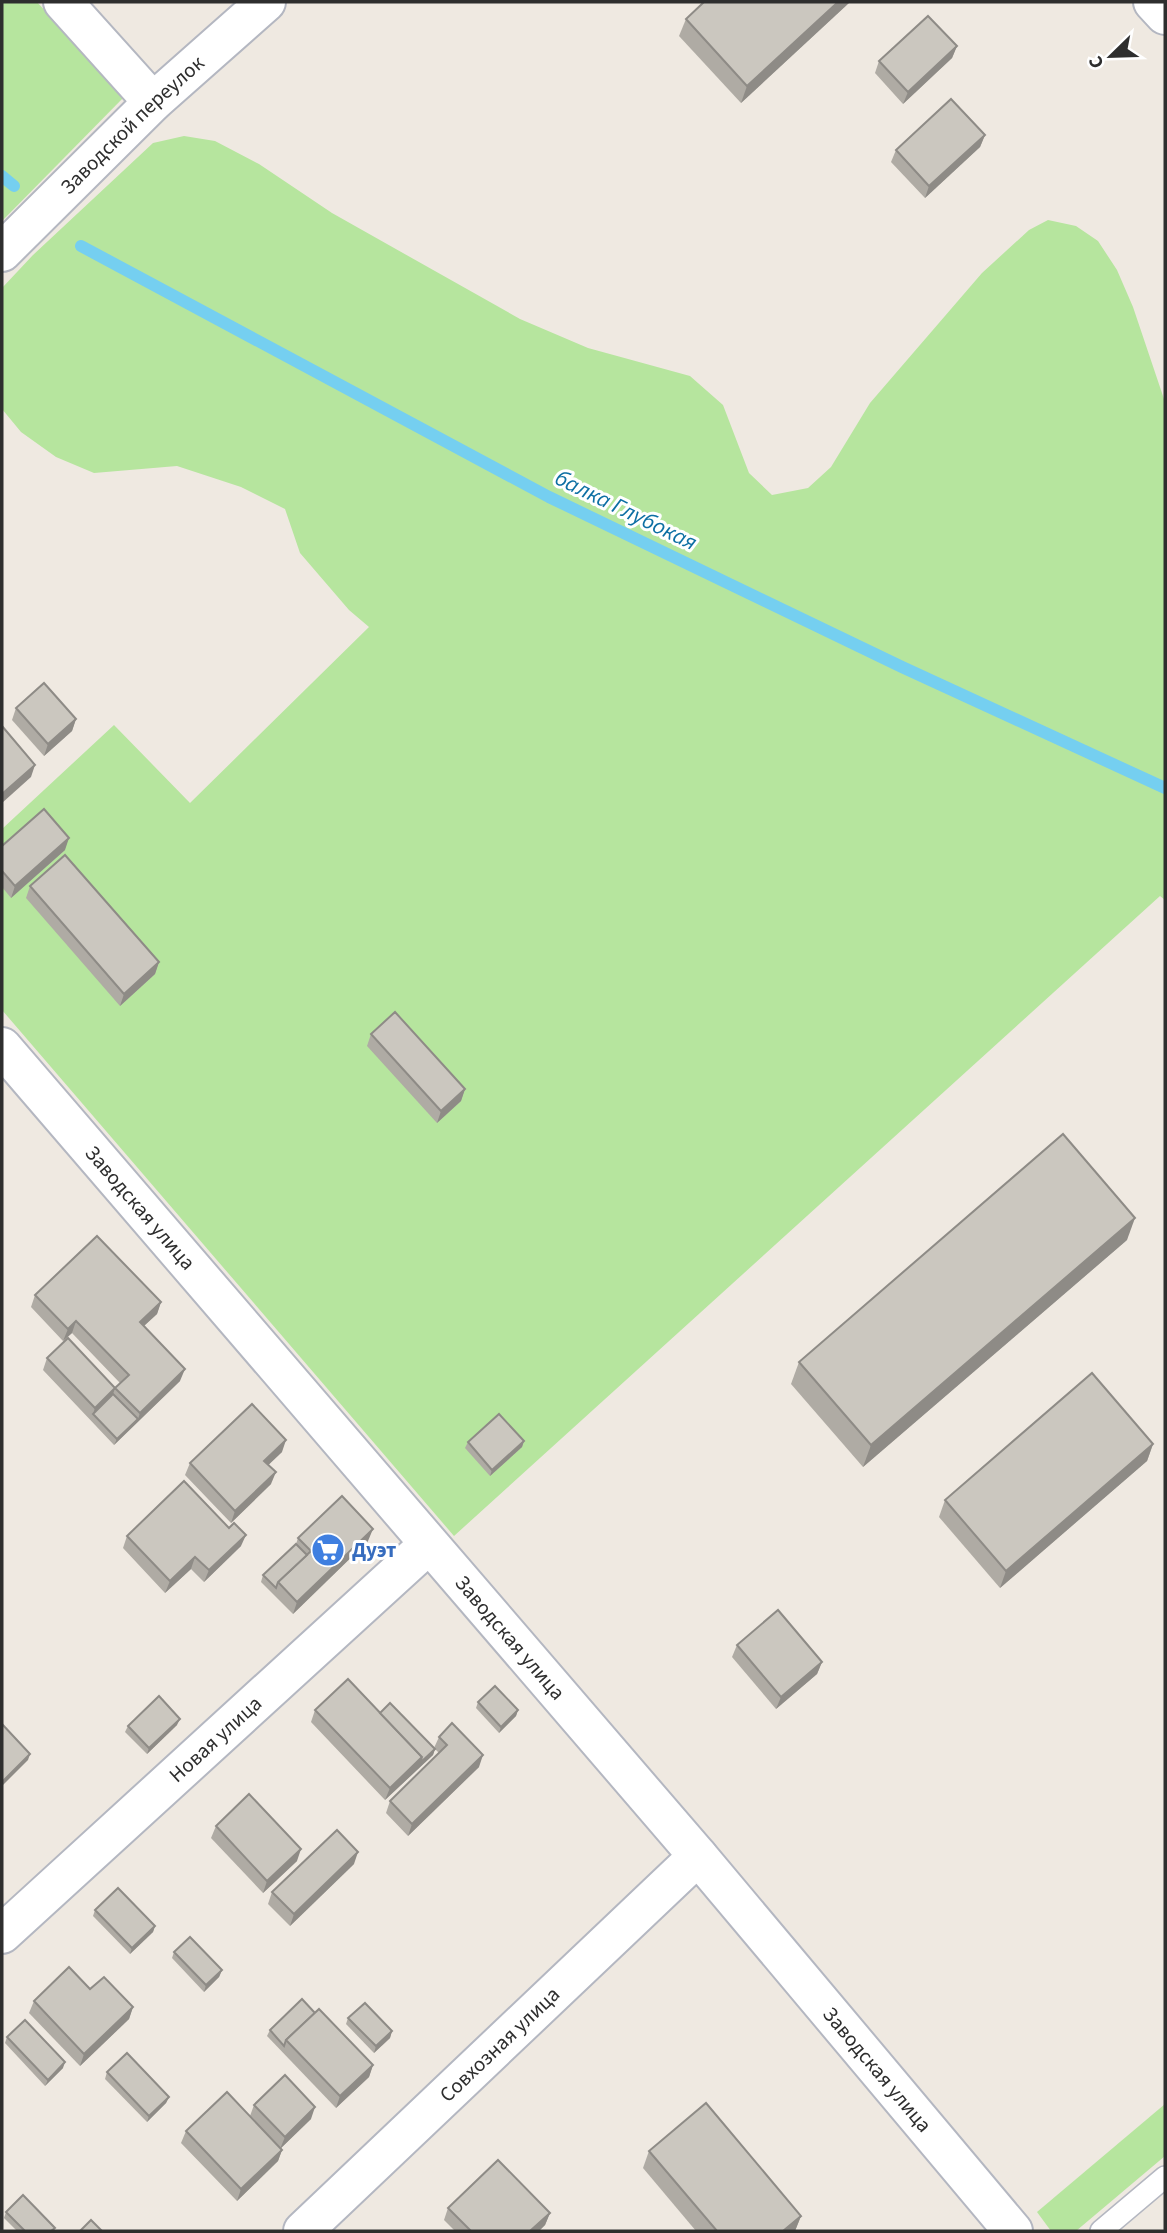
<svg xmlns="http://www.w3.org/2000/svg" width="1167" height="2233" viewBox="0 0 1167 2233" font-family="'Source Sans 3',sans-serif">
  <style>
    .green { fill: #b6e59e }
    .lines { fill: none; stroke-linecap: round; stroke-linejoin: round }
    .stream { stroke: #75cff0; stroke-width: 12 }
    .lane-casing { stroke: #b4b7c1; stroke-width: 24 }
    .street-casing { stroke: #b4b7c1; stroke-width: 42 }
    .lane { stroke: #fff; stroke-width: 21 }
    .street { stroke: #fff; stroke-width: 38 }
    .wall { fill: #afaba4 }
    .shaded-wall { fill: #8e8b86 }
    .building { fill: #cbc7bf; stroke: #8e8b86; stroke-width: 2 }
    .labels { text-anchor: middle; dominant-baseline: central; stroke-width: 6; stroke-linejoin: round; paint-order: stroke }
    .street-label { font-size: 21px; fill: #2e2e2e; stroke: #fff }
    .shop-label { font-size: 21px; font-weight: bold; fill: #366cbe; stroke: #fff; text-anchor: start }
    .water-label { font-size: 23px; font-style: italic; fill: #0d6fa3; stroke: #fff }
  </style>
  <rect width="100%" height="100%" fill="#efe9e1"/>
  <g class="green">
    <path d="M2,2H37L124,97L2,221Z"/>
    <path d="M184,136L215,141L259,164L332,213L520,319L588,348L690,376L723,405L749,473L772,495L808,488L831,467L870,403L982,273L1029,230L1048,220L1076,226L1098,241L1117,270L1133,307L1165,402V900L1160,896L454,1536L2,1010V829L114,725L190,803L369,627L349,610L300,553L285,509L241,487L177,466L94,473L56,457L21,432L2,409V288L33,255L153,143Z"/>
    <path d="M1165,2104V2156L1076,2231H1051L1037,2212Z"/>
  </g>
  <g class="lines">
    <g class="stream">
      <path d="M2,176L14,186"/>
      <path d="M81,246L549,497L902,667L1165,788"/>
    </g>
    <defs>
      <path id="lane" d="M1101,2231L1165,2177"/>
      <g id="street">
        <path d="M63,2L153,102"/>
        <path d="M1153,2L1165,15"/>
        <path id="s1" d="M2,252L153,102L266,2"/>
        <path id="s2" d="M2,1047L698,1856L1013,2231"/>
        <path id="s3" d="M2,1934L428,1545"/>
        <path id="s4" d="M303,2231L698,1856"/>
      </g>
    </defs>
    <use href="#lane" class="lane-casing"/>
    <use href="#street" class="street-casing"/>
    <use href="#lane" class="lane"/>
    <use href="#street" class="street"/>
  </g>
  <g class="wall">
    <path d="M850,2L741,103L679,36L686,19Z"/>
    <path d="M957,46L952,58L903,104L875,73L879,61Z"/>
    <path d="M985,135L980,147L925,198L891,162L896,150Z"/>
    <path d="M16,708L76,719L72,731L44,756L12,720Z"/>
    <path d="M2,846L65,850L11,898L2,887Z"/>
    <path d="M30,886L159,962L155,974L120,1006L26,898Z"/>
    <path d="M371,1034L465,1089L461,1101L437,1123L367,1046Z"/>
    <path d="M1127,1240L863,1467L791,1384L799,1362Z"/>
    <path d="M35,1295L161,1302L157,1314L144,1326L180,1381L114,1445L43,1370L47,1358L115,1388L113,1394L115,1388L120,1383L72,1333L63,1341L31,1307Z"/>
    <path d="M524,1441L522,1447L490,1476L465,1448L468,1442Z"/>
    <path d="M1153,1444L1147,1461L1000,1588L939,1517L945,1500Z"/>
    <path d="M282,1452L268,1465L271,1484L231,1523L185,1475L190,1463Z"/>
    <path d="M229,1528L241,1546L204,1582L191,1569L165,1593L123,1548L127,1536Z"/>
    <path d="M298,1538L368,1541L293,1614L261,1582L263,1575L296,1544Z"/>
    <path d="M737,1645L822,1662L817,1674L776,1709L732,1657Z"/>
    <path d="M478,1702L518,1710L516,1716L499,1733L476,1708Z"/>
    <path d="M315,1710L380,1713L434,1748L439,1737L479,1767L408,1836L386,1813L390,1801L439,1753L435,1749L433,1755L385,1800L311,1722Z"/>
    <path d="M177,1725L147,1754L125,1732L128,1726Z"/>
    <path d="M216,1826L297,1861L263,1893L211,1838Z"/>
    <path d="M354,1864L290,1926L268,1904L272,1892Z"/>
    <path d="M95,1910L155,1926L153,1932L130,1954L93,1916Z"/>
    <path d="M174,1952L222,1970L219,1977L204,1992L172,1958Z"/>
    <path d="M90,1989L133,2007L129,2019L80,2066L29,2013L34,2001Z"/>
    <path d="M315,2013L373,2065L369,2077L336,2108L267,2036L270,2030Z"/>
    <path d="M348,2018L392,2031L390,2038L374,2053L346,2024Z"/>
    <path d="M7,2037L63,2068L45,2086L5,2043Z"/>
    <path d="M107,2072L169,2097L166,2103L147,2122L105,2079Z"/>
    <path d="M254,2105L311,2119L281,2148L282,2150L278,2161L237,2201L181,2143L186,2131L250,2116Z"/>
    <path d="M649,2151L801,2216L795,2231H696L643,2168Z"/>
    <path d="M448,2208L550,2213L545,2225L539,2231H455L444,2220Z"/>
    <path d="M6,2212L55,2228L54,2231H17L4,2218Z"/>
  </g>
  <g class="shaded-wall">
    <path d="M838,2H850L741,103L747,86Z"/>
    <path d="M957,46L952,58L903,104L908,92Z"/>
    <path d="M985,135L980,147L925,198L929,186Z"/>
    <path d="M76,719L72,731L44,756L48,744Z"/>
    <path d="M35,765L31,777L2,803V794Z"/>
    <path d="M69,838L65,850L11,898L15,886Z"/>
    <path d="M159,962L155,974L120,1006L124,994Z"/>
    <path d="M465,1089L461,1101L437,1123L441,1111Z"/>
    <path d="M1135,1218L1127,1240L863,1467L871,1445Z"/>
    <path d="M161,1302L157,1314L135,1334L140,1322Z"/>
    <path d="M76,1321L72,1333L63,1341L68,1329Z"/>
    <path d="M185,1369L180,1381L114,1445L117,1439L138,1419L140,1413Z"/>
    <path d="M115,1388L111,1400L93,1414L91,1420L95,1408Z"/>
    <path d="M286,1440L282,1452L260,1473L264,1461Z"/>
    <path d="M524,1441L522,1447L490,1476L492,1470Z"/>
    <path d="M1153,1444L1147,1461L1000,1588L1006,1571Z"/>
    <path d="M276,1472L271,1484L231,1523L235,1511Z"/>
    <path d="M373,1529L368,1541L293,1614L297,1602Z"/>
    <path d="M246,1535L241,1546L204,1582L209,1570Z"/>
    <path d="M195,1557L191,1569L165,1593L170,1581Z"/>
    <path d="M822,1662L817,1674L776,1709L781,1697Z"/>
    <path d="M518,1710L516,1716L499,1733L501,1727Z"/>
    <path d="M180,1719L177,1725L147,1754L149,1748Z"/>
    <path d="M435,1749L433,1755L385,1800L390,1788L422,1757Z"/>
    <path d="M30,1754L28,1760L2,1786V1782Z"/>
    <path d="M483,1755L479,1767L408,1836L412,1824Z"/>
    <path d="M301,1849L297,1861L263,1893L267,1881Z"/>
    <path d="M358,1852L354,1864L290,1926L294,1914Z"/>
    <path d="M155,1926L153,1932L130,1954L132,1948Z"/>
    <path d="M222,1970L219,1977L204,1992L206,1985Z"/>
    <path d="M133,2007L129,2019L80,2066L84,2054Z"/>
    <path d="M392,2031L390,2038L374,2053L376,2046Z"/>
    <path d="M65,2062L63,2068L45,2086L48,2080Z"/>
    <path d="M373,2065L369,2077L336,2108L340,2096Z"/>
    <path d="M169,2097L166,2103L147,2122L149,2116Z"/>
    <path d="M315,2107L311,2119L280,2149L285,2137Z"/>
    <path d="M282,2150L278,2161L237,2201L241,2189Z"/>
    <path d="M550,2213L545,2225L539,2231H530Z"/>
    <path d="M801,2216L795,2231H783Z"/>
  </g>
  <g class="building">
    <path d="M704,2H838L747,86L686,19Z"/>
    <path d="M928,16L957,46L908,92L879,61Z"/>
    <path d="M951,99L985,135L929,186L896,150Z"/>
    <path d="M44,683L76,719L48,744L16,708Z"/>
    <path d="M2,726L35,765L2,794Z"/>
    <path d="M44,809L69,838L15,886L2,871V846Z"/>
    <path d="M65,855L159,962L124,994L30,886Z"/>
    <path d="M395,1012L465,1089L441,1111L371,1034Z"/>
    <path d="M1063,1134L1135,1218L871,1445L799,1362Z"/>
    <path d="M97,1236L161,1302L140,1322L185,1369L140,1413L115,1388L129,1375L76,1321L68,1329L35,1295Z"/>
    <path d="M68,1338L115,1388L95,1408L47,1358Z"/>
    <path d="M1092,1373L1153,1444L1006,1571L945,1500Z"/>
    <path d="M113,1394L138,1419L117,1439L93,1414Z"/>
    <path d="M252,1404L286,1440L264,1461L276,1472L235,1511L190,1463Z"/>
    <path d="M499,1414L524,1441L492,1470L468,1442Z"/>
    <path d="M184,1481L229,1528L234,1523L246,1535L209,1570L195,1557L170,1581L127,1536Z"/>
    <path d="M342,1496L373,1529L297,1602L278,1582L311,1551L298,1538Z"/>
    <path d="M296,1544L307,1555L278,1582L276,1588L263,1575Z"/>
    <path d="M778,1610L822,1662L781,1697L737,1645Z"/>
    <path d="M348,1679L422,1757L390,1788L315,1710Z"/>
    <path d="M495,1686L518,1710L501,1727L478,1702Z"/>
    <path d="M159,1696L180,1719L149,1748L128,1726Z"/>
    <path d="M390,1703L435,1749L420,1763L422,1757L380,1713Z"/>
    <path d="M452,1723L483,1755L412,1824L390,1801L447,1745L439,1737Z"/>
    <path d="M2,1724L30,1754L2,1782Z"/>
    <path d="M249,1794L301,1849L267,1881L216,1826Z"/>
    <path d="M337,1830L358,1852L294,1914L272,1892Z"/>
    <path d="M118,1888L155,1926L132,1948L95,1910Z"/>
    <path d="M190,1937L222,1970L206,1985L174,1952Z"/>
    <path d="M69,1967L90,1989L104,1977L133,2007L84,2054L34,2001Z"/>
    <path d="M302,1999L315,2013L286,2040L284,2046L270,2030Z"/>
    <path d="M365,2003L392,2031L376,2046L348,2018Z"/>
    <path d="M319,2009L373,2065L340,2096L286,2040Z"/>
    <path d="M25,2020L65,2062L48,2080L7,2037Z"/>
    <path d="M127,2053L169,2097L149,2116L107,2072Z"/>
    <path d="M285,2075L315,2107L285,2137L254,2105Z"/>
    <path d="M227,2092L282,2150L241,2189L186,2131Z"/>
    <path d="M706,2103L801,2216L783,2231H717L649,2151Z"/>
    <path d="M498,2160L550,2213L530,2231H471L448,2208Z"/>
    <path d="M23,2195L55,2228L51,2231H25L6,2212Z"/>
    <path d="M91,2220L102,2231H80Z"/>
  </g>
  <defs>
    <symbol id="supermarket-disc" viewBox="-11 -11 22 22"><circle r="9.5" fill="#3f7fe0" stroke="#fff"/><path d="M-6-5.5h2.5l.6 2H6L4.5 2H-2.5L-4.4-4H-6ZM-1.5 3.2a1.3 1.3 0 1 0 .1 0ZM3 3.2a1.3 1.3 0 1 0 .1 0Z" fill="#fff"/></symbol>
  </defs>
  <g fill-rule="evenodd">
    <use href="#supermarket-disc" x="309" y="1531" width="38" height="38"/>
  </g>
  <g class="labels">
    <g class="street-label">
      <text stroke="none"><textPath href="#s1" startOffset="182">Заводской переулок</textPath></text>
      <text stroke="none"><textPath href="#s2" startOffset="212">Заводская улица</textPath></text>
      <text stroke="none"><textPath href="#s2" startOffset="779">Заводская улица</textPath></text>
      <text stroke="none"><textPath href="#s3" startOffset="289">Новая улица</textPath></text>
      <text stroke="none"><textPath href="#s4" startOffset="271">Совхозная улица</textPath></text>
      <text stroke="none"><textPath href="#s2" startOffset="1346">Заводская улица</textPath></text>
    </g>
    <g class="shop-label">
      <text x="352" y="1550">Дуэт</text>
    </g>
    <g class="water-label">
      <text transform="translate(626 510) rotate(26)">балка Глубокая</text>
    </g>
  </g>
  <rect width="1167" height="2233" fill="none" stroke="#2e2e2e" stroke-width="7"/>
  <g transform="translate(1111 56) rotate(247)" stroke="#ffffff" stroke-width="5" paint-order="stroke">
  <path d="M0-5L12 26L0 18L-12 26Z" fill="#2e2e2e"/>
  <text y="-10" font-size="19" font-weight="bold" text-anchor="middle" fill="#2e2e2e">С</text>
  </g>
</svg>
